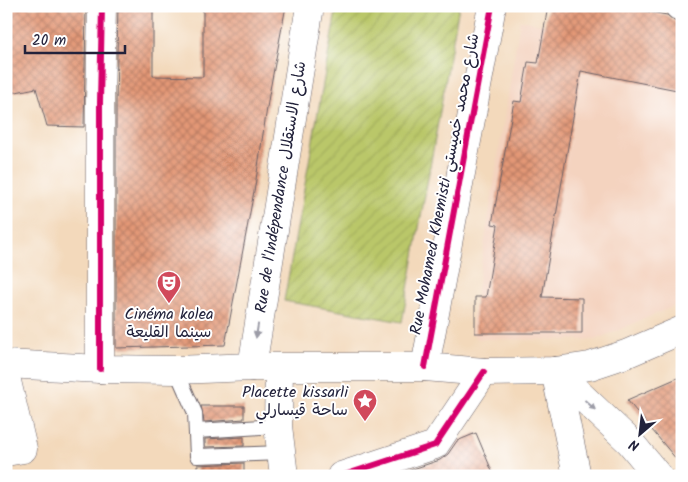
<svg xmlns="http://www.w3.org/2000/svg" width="688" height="482" viewBox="0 0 688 482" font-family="Kalam,'Playpen Sans Arabic',sans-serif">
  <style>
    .built { fill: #f4d3bf }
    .garden { fill: url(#garden-furrows); stroke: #6e7452 }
    .building { fill: url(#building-cross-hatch) }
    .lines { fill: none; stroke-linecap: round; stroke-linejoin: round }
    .service-casing { stroke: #6b6268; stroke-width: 16 }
    .minor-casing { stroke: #6b6268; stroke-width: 29 }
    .secondary-casing { stroke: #6b6268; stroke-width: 29 }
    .primary-casing { stroke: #6b6268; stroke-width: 29 }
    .service { stroke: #fff; stroke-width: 14 }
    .minor { stroke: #fff; stroke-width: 28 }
    .secondary { stroke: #fff; stroke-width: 28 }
    .primary { stroke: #fff; stroke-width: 28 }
    .cycleway-casing { stroke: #fff; stroke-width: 9 }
    .cycleway { stroke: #d6006c; stroke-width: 6 }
    .oneway { fill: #9c9ca7 }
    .labels { text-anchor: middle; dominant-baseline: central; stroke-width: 4; stroke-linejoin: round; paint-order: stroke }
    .street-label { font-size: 16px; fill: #22223b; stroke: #fff }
    .poi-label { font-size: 16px; fill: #22223b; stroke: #fff }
  </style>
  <defs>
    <pattern id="garden-furrows" width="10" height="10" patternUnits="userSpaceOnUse" patternTransform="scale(1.25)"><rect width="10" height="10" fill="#bac769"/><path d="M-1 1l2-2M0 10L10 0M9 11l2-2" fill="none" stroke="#a0ab5c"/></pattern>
    <pattern id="building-cross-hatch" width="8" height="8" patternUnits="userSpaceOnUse" patternTransform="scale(1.25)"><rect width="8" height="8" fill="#e39776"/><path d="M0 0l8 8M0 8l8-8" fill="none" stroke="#b87b62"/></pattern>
  </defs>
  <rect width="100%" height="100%" fill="#fff"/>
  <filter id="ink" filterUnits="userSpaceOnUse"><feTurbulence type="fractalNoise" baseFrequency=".02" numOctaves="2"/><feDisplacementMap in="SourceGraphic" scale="10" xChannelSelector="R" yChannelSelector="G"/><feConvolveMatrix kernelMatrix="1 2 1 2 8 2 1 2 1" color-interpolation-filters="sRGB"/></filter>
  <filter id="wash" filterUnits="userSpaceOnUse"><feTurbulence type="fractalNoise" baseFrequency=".0096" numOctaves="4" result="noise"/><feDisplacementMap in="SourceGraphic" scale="20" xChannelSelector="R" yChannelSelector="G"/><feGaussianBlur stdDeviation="1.12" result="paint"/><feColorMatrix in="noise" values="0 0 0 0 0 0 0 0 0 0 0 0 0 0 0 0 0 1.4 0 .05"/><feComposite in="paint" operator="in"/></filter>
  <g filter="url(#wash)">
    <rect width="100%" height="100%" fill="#f3d9bb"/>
    <path class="built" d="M520,20L682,51V303L595,340L478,339L470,333Z"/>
    <path class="garden" d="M337,6H459L402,322L284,301Z"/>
    <g id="blocks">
      <g class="building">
        <path d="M6,6L86,9L84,127L47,126L36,88L6,94Z"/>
        <path d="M118,6H153V76L203,77V6H286L269,95L255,186L225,345L116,348V102Z"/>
        <path d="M548,6H617L667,15L674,21L682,22V91L581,71L542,297L582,298V333H475V297H486L498,225L492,224L514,101L521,102L528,62L538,63Z"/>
        <path d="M682,376V466L627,400Z"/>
        <path d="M201,406H244V419L204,422Z"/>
        <path d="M476,433L494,476H392L440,460L448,454L457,441Z"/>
        <path d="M244,437V446L205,447V439Z"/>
        <path d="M244,463V476H197V465Z"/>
      </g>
    </g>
  </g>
  <g filter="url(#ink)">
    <use href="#blocks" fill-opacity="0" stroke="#6b6268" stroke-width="1"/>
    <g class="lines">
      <defs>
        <g id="service">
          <path d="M176,370L195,413L197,456L281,453"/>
          <path d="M196,431L278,426"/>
        </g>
        <g id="minor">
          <path d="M679,6L682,7"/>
          <path d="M425,367L492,6"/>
          <path d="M279,368L278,426L284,476"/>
          <path d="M100,369V102L102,6"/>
          <path d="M555,371L577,476"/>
          <path d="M6,377L23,449L6,452"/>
          <path d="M341,476L435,445L484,372"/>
        </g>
        <g id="secondary">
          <path d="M252,367H425L484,372L555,371L590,366L626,354L682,330"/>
          <path d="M555,371L630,442L658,476"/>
        </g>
        <path id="primary" d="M6,364L100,369L176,370L252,367L310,6"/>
      </defs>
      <use href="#service" class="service-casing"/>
      <use href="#minor" class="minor-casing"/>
      <use href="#secondary" class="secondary-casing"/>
      <use href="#primary" class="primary-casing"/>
      <use href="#service" class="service"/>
      <use href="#minor" class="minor"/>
      <use href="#secondary" class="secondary"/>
      <use href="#primary" class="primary"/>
      <defs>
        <g id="cycleway">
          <path d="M425,367L492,6"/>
          <path d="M100,369V102L102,6"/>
          <path d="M341,476L435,445L484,372"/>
        </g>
      </defs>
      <use href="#cycleway" class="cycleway-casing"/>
      <use href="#cycleway" class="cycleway"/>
    </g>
    <defs><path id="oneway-solid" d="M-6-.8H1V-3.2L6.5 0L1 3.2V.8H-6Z" transform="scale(1.25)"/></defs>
    <g class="oneway">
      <use href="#oneway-solid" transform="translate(257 331) rotate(99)"/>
      <use href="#oneway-solid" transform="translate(590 405) rotate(43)"/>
    </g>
  </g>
  <defs>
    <symbol id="theatre-pin" viewBox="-11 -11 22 30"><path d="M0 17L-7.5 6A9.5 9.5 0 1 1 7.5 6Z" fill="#d1495b" stroke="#fff"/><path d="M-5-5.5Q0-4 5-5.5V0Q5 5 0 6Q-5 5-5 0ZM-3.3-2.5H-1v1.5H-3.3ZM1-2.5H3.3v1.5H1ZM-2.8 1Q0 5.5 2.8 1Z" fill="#fff"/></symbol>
    <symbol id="sight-pin" viewBox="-11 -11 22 30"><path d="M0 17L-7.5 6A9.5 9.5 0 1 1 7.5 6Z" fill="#d1495b" stroke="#fff"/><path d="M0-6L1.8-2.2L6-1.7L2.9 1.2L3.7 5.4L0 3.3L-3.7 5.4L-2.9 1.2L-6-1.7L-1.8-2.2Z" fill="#fff"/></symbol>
  </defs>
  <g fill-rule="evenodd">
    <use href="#theatre-pin" x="155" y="269" width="28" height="38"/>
    <use href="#sight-pin" x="351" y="387" width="28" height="38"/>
  </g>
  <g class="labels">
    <g class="street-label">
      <text transform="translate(445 184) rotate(-79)">Rue Mohamed Khemisti شارع محمد خميستي</text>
      <text transform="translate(281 187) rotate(-81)">Rue de l'Indépendance شارع الاستقلال</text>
    </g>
    <g class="poi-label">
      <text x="169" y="314">Cinéma kolea<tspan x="169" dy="18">سينما القليعة</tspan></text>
      <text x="348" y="392" text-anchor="end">Placette kissarli<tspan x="348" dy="18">ساحة قيسارلي</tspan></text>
    </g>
  </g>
  <rect width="688" height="482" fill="none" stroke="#fff" stroke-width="25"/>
  <g transform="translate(640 434) rotate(208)" stroke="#ffffff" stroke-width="4" paint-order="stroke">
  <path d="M0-4L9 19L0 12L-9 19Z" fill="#22223b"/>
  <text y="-8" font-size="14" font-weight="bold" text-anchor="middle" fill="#22223b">N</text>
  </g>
  <path d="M25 45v8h100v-8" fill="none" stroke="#22223b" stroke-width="2.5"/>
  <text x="32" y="45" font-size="15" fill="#22223b" stroke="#ffffff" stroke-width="4" paint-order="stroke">20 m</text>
</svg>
